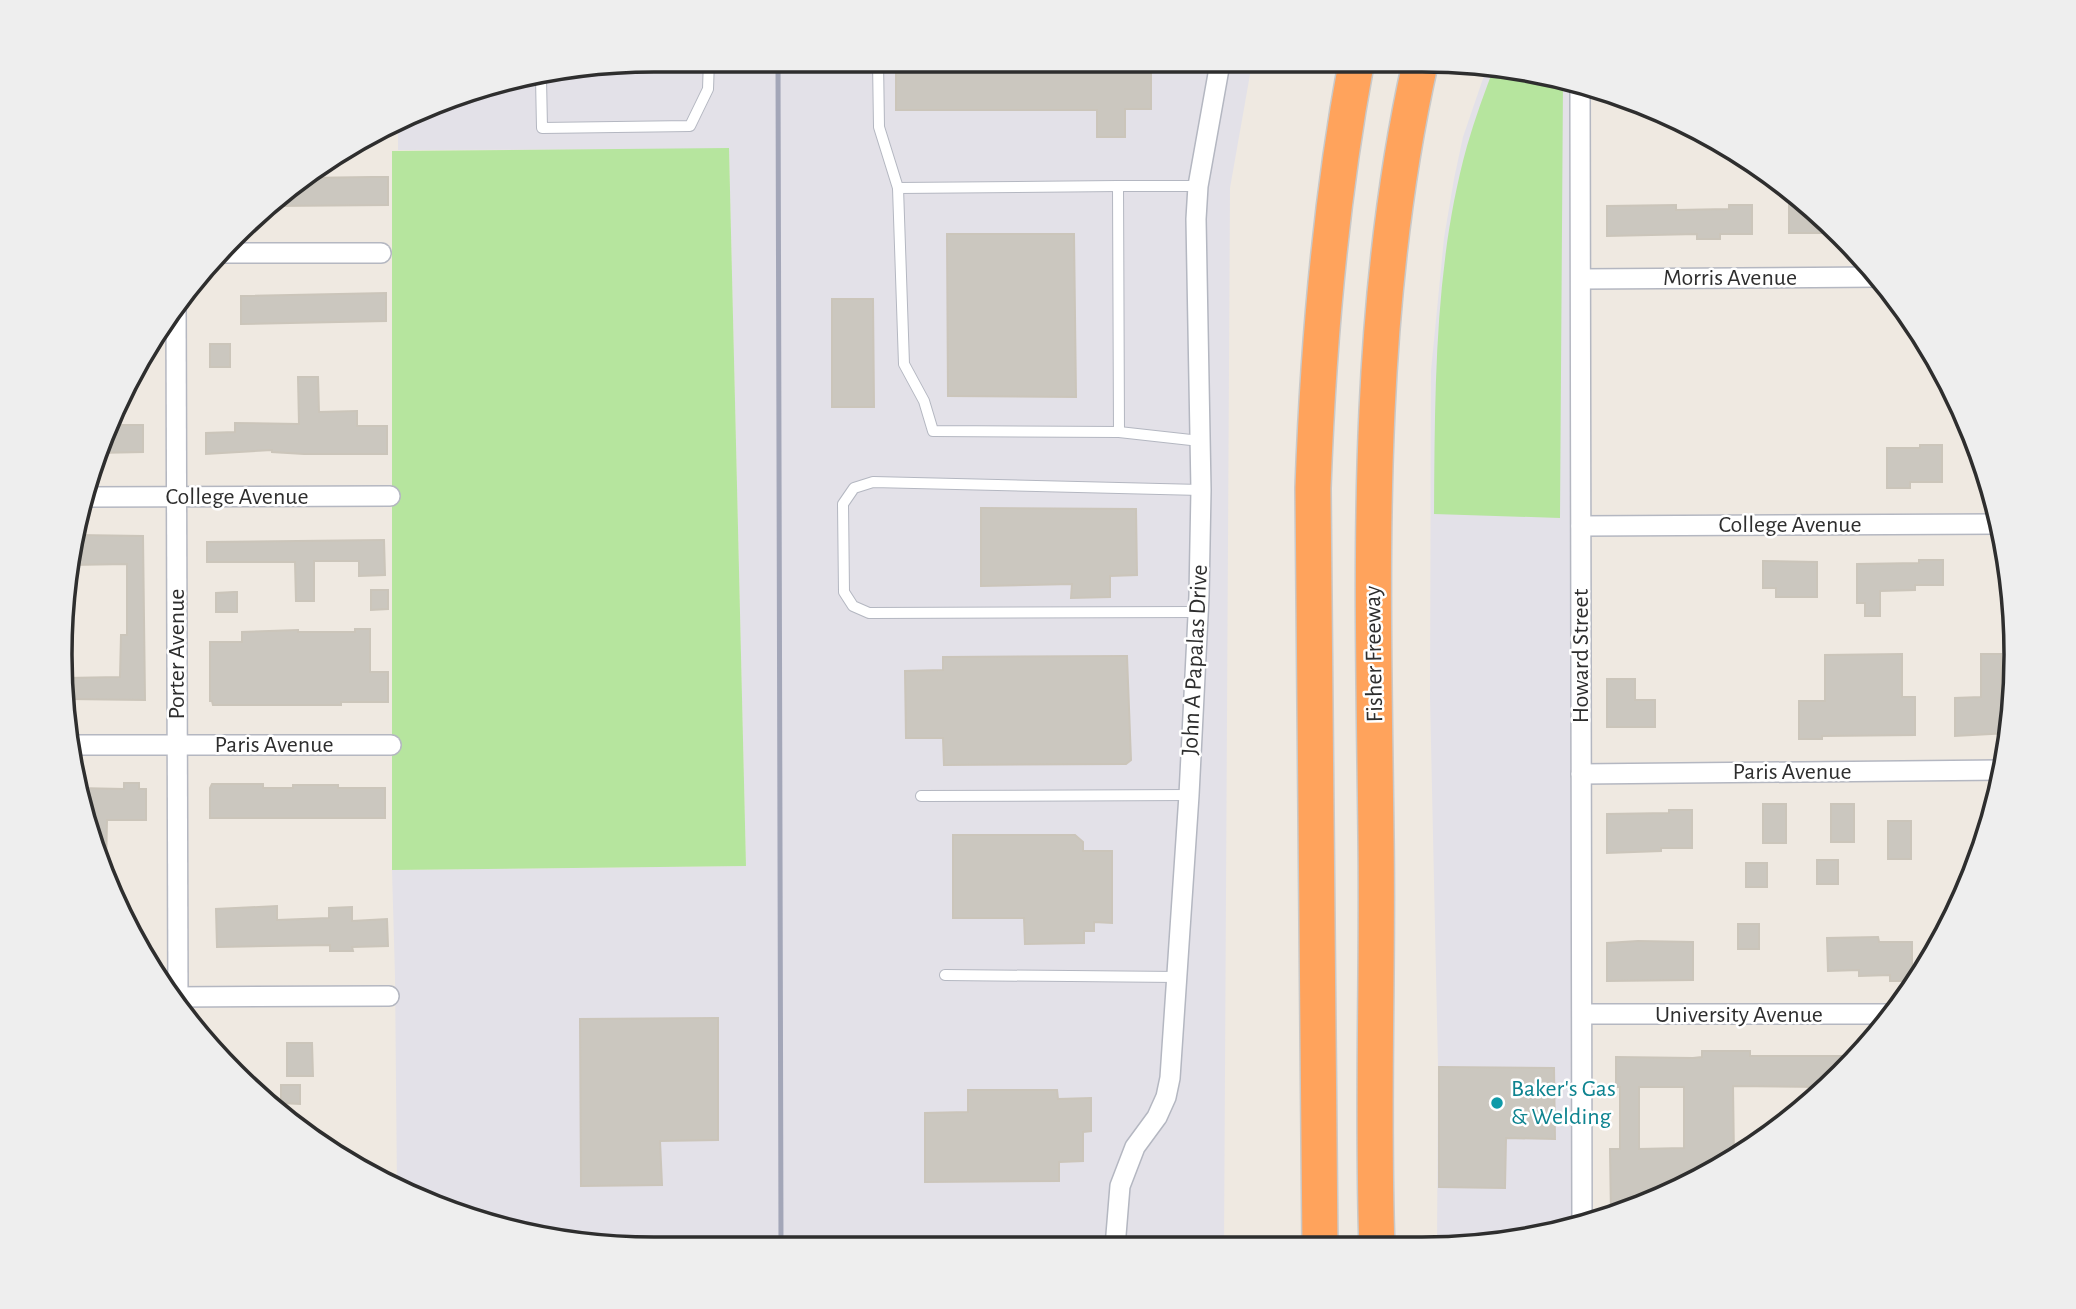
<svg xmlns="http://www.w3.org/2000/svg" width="2076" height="1309" viewBox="0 0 2076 1309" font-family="'Alegreya Sans',sans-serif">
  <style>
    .industrial { fill: #e3e1e8 }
    .green { fill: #b6e59e }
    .building { fill: #cbc7bf; stroke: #cbc5ba; stroke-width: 2; fill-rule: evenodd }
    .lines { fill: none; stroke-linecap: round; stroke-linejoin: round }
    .lane-casing { stroke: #b4b7c1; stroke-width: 12 }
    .street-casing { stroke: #b4b7c1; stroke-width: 22 }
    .highway-casing { stroke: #c9c9c9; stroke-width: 38 }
    .lane { stroke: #fff; stroke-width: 10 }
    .street { stroke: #fff; stroke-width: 19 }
    .highway { stroke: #ffa35c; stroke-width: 35 }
    .rail { stroke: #a3a6b8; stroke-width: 5 }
    .culture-dot { fill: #0f9aa8; stroke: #fff; stroke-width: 2.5 }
    .labels { text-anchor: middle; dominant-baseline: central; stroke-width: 5; stroke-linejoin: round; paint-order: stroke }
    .street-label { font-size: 24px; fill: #2e2e2e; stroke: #fff }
    .culture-label { font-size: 24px; fill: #0d838f; stroke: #fff; text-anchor: start }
    .rim { fill: none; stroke: #2e2e2e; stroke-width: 3.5 }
  </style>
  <rect width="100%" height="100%" fill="#efe9e1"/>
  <g class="industrial">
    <path d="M655,60L1252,63L1230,188L1224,1247L577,1244L427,1204L397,1187L395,976L392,870L746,866L729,149L398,150V124L464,91Z"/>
    <path d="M1488,64L1499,65L1580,86L1576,1229L1461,1248H1437L1438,1065L1430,697L1431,371L1444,238L1454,179L1463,137Z"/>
  </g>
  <g class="green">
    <path d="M1495,65L1563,82L1560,518L1434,514C1435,391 1434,265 1467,146C1475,118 1485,91 1495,65Z"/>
    <path d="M729,148L746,866L392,870V151Z"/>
  </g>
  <g class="building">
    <path d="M896,61L1151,62V109H1125V137H1097V110H896Z"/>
    <path d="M371,177H388V205L275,206L304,178Z"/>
    <path d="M1789,204H1806L1838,233H1789Z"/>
    <path d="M1676,205V210L1729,209V205H1752V234H1720V239H1697V234L1607,236V206Z"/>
    <path d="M947,234H1074L1076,397L948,396Z"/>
    <path d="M386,293V321L241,324V296Z"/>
    <path d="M832,299H873L874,407H832Z"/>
    <rect x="210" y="344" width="20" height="23"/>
    <path d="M298,377H318L319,412L357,411V426H387V454H304L272,452V450L206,454V433L235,432V423L299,424Z"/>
    <path d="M112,425H143V452L97,453Z"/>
    <path d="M1920,445H1942V482H1910V488H1887V448H1920Z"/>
    <path d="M981,508L1136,509L1137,575L1110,576V597L1071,598L1072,584L981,586Z"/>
    <path d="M77,535L143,536L145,700L69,699L67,678L120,677L121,635H127V564L71,565Z"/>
    <path d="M384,540L385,575L359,576V561H314V601H296L295,562H207V542Z"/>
    <path d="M1919,560H1943V585H1915V590L1880,591V616H1865V603H1857V564L1919,563Z"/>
    <path d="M1763,561L1817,562V597H1776V588H1763Z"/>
    <path d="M371,590H388V609L371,610Z"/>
    <path d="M234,592H237V612H216V593Z"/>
    <path d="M355,629H370V672H388V702H341V705H213L212,701H210V642H242V632L298,630V632H355Z"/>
    <path d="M1902,654V697H1915V735L1822,736V739H1799V701H1825V655Z"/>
    <path d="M1981,654H2001V695H2009V733L1955,736V698L1981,697Z"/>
    <path d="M1127,656L1131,760L1126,764L944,765L943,738H906L905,671L943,670V657Z"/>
    <path d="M1607,679H1635V700H1655V727H1607Z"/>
    <path d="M124,783H139V789H146V820H107L106,866L80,809L78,788L124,789Z"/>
    <path d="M212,784H263V788H293V785H338V788H385V818H210V788Z"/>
    <rect x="1763" y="804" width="23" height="39"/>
    <rect x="1831" y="804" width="23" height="38"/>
    <path d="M1669,810H1692V848H1661V851L1607,853V814L1669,813Z"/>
    <rect x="1888" y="821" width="23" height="38"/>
    <path d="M953,835H1075L1083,842V851H1112V923L1094,922V931H1084V943L1025,944L1024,918H953Z"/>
    <rect x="1817" y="860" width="21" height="24"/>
    <rect x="1746" y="863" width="21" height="24"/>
    <path d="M277,906V920L329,918V908L352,907V921L387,919L388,946L352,947L353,951H330V945L217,947L216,909Z"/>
    <rect x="1738" y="924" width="21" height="25"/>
    <path d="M1878,937L1879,942H1912V981H1890V975L1859,976V970L1828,971L1827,938Z"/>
    <path d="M1638,941L1693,942V980L1607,981V943Z"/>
    <path d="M718,1018V1140L660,1141L662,1185L581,1186L580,1019Z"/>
    <path d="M287,1043H312L313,1076H287Z"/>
    <path d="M1702,1051H1750V1056H1854L1823,1087L1733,1086L1734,1158L1685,1188L1611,1216L1610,1149H1620V1087H1616V1057L1693,1058L1702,1057ZM1639,1087H1684V1148L1639,1149Z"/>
    <path d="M1439,1067L1554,1068L1555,1139L1506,1138L1505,1188L1439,1187Z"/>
    <path d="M281,1085H300V1104L281,1103Z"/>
    <path d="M968,1090H1057L1058,1099L1091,1098V1131L1083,1132V1161L1059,1162V1181L925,1182V1113L968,1112Z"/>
  </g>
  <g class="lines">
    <defs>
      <g id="lane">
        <path d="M878,61L879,127L898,188"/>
        <path d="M541,78L542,128L690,126L708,89L709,60"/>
        <path d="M1118,186L898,188L904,364L924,401L933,431L1119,432L1200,441"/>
        <path d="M1119,432L1118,186H1198"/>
        <path d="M1198,612L869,613L853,606L844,592L843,504L854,488L873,482L1201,490"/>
        <path d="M921,796L1189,795"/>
        <path d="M945,975L1178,977"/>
      </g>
      <g id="street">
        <path d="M1580,86L1582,1227"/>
        <path d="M225,253H381"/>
        <path d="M1581,279L1880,277"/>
        <path d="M176,304L178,1004"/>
        <path d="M84,497L390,496"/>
        <path d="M1581,526L1999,524"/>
        <path d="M74,745H391"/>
        <path d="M1581,774L2002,770"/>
        <path d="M171,997L389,996"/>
        <path d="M1583,1014H1895"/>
        <path d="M1115,1247L1120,1186L1135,1147L1157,1117L1166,1097L1170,1078L1189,795L1199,596L1201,490L1196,219L1198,186L1220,63"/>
      </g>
      <g id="highway">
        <path d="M1320,1248L1313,488C1318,346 1330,204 1356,64"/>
        <path d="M1377,1248C1372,1111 1378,973 1376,836C1373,577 1363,320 1420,64"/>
      </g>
    </defs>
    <use href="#lane" class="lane-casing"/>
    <use href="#street" class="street-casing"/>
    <use href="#highway" class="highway-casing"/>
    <use href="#lane" class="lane"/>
    <use href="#street" class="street"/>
    <use href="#highway" class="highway"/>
    <path class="rail" d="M778,60L781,1245"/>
  </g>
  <circle class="culture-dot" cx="1497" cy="1103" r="7"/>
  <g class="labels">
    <g class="street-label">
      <text x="1730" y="278">Morris Avenue</text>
      <text x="237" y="497">College Avenue</text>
      <text x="1790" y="525">College Avenue</text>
      <text transform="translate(177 654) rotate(-90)">Porter Avenue</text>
      <text transform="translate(1374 654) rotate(-91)">Fisher Freeway</text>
      <text transform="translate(1581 656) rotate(-90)">Howard Street</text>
      <text transform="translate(1195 660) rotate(-87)">John A Papalas Drive</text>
      <text x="274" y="745">Paris Avenue</text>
      <text x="1792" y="772">Paris Avenue</text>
      <text x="1739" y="1015">University Avenue</text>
    </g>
    <g class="culture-label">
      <text x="1511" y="1089">Baker's Gas<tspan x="1511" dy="28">&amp; Welding</tspan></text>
    </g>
  </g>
  <path d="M0 0H2076V1309H0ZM654 72H1422A582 582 0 0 1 2004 654V655A582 582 0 0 1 1422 1237H654A582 582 0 0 1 72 655V654A582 582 0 0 1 654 72Z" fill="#eee" fill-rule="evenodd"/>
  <path class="rim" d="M654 72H1422A582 582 0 0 1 2004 654V655A582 582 0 0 1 1422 1237H654A582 582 0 0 1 72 655V654A582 582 0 0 1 654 72Z"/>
</svg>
